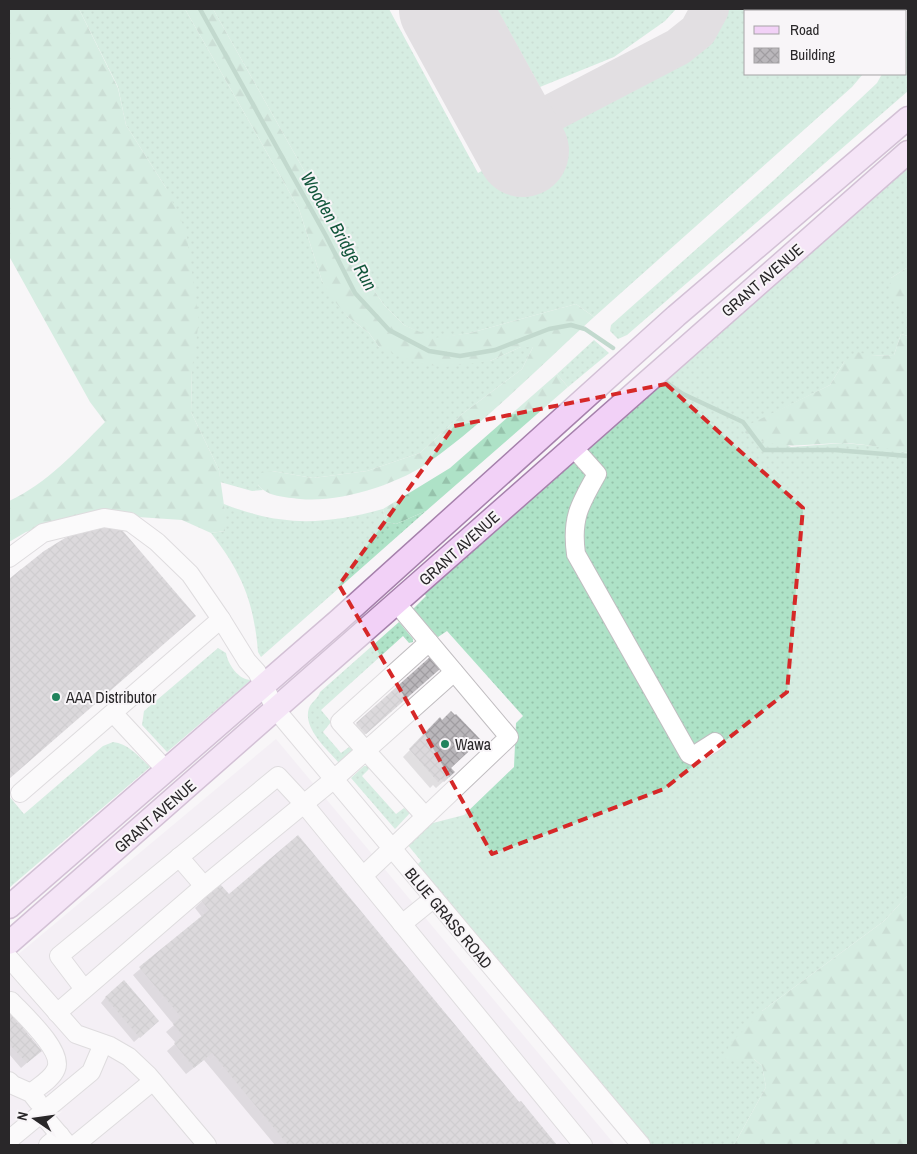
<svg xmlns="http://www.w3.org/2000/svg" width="917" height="1154" viewBox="0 0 917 1154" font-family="'Archivo Narrow',sans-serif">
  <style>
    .built { fill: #efe7f1 }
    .grass { fill: url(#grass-dots) }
    .forest { fill: url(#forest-firs) }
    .shadow { fill: #0003 }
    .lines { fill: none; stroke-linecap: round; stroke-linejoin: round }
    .stream { stroke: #80b79b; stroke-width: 4.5 }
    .taxiway { stroke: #c7c4c7; stroke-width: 38 }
    .runway { stroke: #c7c4c7; stroke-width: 92 }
    .building { fill: url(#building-cross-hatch) }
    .minor-casing { stroke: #c0bdc0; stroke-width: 20 }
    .major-casing { stroke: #a681ac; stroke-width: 25 }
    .minor { stroke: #fff; stroke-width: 18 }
    .major { stroke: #f2d1f7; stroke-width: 22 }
    .marked { fill: none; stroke: #d62828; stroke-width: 4; stroke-dasharray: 10 6; stroke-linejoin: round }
    .poi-dot { fill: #20835c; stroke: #f8f5f8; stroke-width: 2 }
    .labels { text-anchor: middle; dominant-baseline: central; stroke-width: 4; stroke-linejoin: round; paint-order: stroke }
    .street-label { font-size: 16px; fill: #292729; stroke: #f8f5f8 }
    .poi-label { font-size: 16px; fill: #292729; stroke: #f8f5f8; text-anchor: start }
    .water-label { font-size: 18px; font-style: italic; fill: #12563b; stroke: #f8f5f8 }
  </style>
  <defs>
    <pattern id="grass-dots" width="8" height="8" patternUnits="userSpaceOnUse" patternTransform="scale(1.25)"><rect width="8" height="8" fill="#aee2c7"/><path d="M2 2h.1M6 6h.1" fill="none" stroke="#96c2ab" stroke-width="1.8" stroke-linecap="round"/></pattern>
    <pattern id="forest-firs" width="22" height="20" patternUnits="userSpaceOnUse" patternTransform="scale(1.25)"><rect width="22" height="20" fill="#aee2c7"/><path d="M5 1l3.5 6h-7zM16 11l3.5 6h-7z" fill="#96c2ab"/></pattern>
    <pattern id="building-cross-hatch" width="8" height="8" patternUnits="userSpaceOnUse" patternTransform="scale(1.25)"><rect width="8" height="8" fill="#bab7bb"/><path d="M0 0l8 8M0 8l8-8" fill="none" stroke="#a09da1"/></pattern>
  </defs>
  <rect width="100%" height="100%" fill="#f8f5f8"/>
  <path class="built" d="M276,739L615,1145H9V962Z"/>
  <g class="grass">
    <path d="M79,9H185L299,209L322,281L348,317L369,333L379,347L490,361L521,347H533L522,369L462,414L420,453L367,471L313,478L272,471L258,485L263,490L252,491L220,482L219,470L191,412L192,369L166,188L126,125L118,87Z"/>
    <path d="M213,9H389L478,173L683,61C701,48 719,32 723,9H897L896,11H746V74H863L852,87L594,317L576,304L470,333L434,339L404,325L384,305L359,268Z"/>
    <path d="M497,9H676L665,21L614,57L540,87Z"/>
    <path d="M908,28V91L627,335L618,339L610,331L611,325L774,180L877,83L882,74H906V32Z"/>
    <path d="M908,167V267L891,278L908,316V336L901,334L894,355L870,356L844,362L830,385L752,424L791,447L843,443L886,447L908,453V895L884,921L762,1011L754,1059L762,1066L766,1087L734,1145H651L417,865L421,861L407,844L429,824L464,815L514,767L516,723L523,716L447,631L438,637L413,609L426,596L424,593L655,386Z"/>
    <path d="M594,340L609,353L568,387L557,374Z"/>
    <path d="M224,504C282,527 324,525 383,509L386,522L396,524L426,511L261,657L258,652C254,602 242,573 211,533L225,531Z"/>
    <path d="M399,622L413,639V642L409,643L403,636L321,710L331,722L323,732L341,753L349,747L353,750L339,763C328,750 302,728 309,708C311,702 318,699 320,692Z"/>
    <path d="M218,648L226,653C228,665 239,680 251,680L167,752L142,725L144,711Z"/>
    <path d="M113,742C129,744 138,756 150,767L9,888V796L24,814L103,746Z"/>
    <path d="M364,766H368L369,769L362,776L396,814L404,808L410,813L395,829L351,778Z"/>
  </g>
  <g class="forest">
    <path d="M9,9H79L118,88L126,125L166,188L186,231L199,321L192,369L191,412L219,470L225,512V531L211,533L182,520L94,514L26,532L9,542V501C48,483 75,452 105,422L90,402L9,256Z"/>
    <path d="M185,9H213L359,268L384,305L404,325L434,338L470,333L576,304L594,317C541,365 490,418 432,460C400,484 340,503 300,499C285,497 268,497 258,485L261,473L272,471L313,478L367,471L420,453L462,414L522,369L533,347H521L490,361L443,367L417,363L379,347L369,333L348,317L331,297L322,281L299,209Z"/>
    <path d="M908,267V316L888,292L891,278Z"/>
    <path d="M901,334L908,336V453C887,448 865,444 843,443C806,443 771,454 740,429L830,385L844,362L858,352L870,356L894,355Z"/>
    <path d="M557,374L568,387L426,511L396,524L386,522L383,509L450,468Z"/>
    <path d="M908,895V1145H734L766,1087L762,1066L754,1059L725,1061L729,1045L762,1011L884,921Z"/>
  </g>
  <g class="shadow">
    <path d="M21,569L187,623L9,778V580Z"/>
    <path d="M430,659L433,674L360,739L351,729Z"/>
    <path d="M440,719L449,768L446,779L436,788L433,785L430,788L403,757Z"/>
    <path d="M298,837L555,1145H275L204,1060L186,1074L167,1051L176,1043L166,1032L174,1025L133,975L202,917L195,908L202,901L228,896Z"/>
    <path d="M106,997L152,1026L134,1042L101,1003Z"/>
    <path d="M9,1015L18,1024L25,1026L22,1029L35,1056L21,1068L9,1054Z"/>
  </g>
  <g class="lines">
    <g class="stream">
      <path d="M200,9L326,236L355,293L389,330L429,351L460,356L495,350L549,329L571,325L585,329L613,348"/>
      <path d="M667,383L683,394L743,422L764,450H835L908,456"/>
    </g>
    <path class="taxiway" d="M513,133L678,47L698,31L710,9"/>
    <path class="runway" d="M445,9L523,151"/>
  </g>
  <g class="building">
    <path d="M116,523L196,616L9,779V579L44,551L65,538L89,529Z"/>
    <path d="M430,657L440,669L366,734L356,723Z"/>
    <path d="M451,711L455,715L456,714L481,740L451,768L455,772L444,782L441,779L438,782L409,749L440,717L442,720Z"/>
    <path d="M298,835L519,1102L521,1101L557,1145H288L212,1053L194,1068L174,1043L183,1036L173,1024L181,1017L139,967L209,910L201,900L220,884L229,894Z"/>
    <path d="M124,980L159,1021L140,1038L105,997Z"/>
    <path d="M10,1013L18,1023L22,1020L27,1026L23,1028L42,1051L27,1063L9,1044Z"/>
  </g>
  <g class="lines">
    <defs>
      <g id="minor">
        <path d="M572,446L597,474C580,504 571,518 576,554L689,754L693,756L715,742"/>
        <path d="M9,558L43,533L104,518L130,522L157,542L190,574L221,619L247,661L257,672L276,710L641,1145"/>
        <path d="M114,714L166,770"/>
        <path d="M20,793L221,619"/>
        <path d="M425,816L340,722L429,642"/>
        <path d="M179,857L204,886"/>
        <path d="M363,876L509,737L397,604"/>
        <path d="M402,924L433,899"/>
        <path d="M9,958L76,1034L110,1046L129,1057L148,1075L207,1145"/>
        <path d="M84,989L59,956L278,776L304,804L583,1145"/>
        <path d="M11,1001C23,1014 64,1051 56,1069C52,1079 38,1087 31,1093"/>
        <path d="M57,1013L204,886L333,780L454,672"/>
        <path d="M9,1081L13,1085L31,1093L38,1102"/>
        <path d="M41,1113L68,1145"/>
        <path d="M9,1140L91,1072L103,1044"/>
        <path d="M48,1145L60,1135"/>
        <path d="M75,1145L153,1081"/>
      </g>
      <g id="major">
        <path d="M9,907L339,620L676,316L908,118"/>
        <path d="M9,943C310,681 608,415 908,152"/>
      </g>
    </defs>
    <use href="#minor" class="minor-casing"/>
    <use href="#major" class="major-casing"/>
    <use href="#minor" class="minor"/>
    <use href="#major" class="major"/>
  </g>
  <path d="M0 0H917V1154H0ZM666,384L803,508L787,692L664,789L492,854L405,698L339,585L454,426Z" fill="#f8f5f8" fill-opacity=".55" fill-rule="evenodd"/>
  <path class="marked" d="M666,384L803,508L787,692L664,789L492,854L405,698L339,585L454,426Z"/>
  <g class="poi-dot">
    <circle cx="56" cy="697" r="5"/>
    <circle cx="445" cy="744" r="5"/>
  </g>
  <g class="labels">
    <g class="street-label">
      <text transform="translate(762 280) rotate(-41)">GRANT AVENUE</text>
      <text transform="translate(459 548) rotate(-42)">GRANT AVENUE</text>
      <text transform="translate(155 816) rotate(-41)">GRANT AVENUE</text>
      <text transform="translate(449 918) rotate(50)">BLUE GRASS ROAD</text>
    </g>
    <g class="poi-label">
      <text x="66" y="697">AAA Distributor</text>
      <text x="455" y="744">Wawa</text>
    </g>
    <g class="water-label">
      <text transform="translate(339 231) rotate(60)">Wooden Bridge Run</text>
    </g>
  </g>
  <rect width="917" height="1154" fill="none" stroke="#292729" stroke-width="20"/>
  <rect x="744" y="10" width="162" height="65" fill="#f8f5f8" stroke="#a5a3a5"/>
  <rect x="754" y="26" width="25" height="8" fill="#f2d1f7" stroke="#a5a3a5"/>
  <text x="790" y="35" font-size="15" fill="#292729">Road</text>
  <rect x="754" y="48" width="25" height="15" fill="url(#building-cross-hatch)" stroke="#a5a3a5"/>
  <text x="790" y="60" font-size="15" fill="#292729">Building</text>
  <g transform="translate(35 1119) rotate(283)" stroke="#f8f5f8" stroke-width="4" paint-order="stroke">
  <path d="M0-4L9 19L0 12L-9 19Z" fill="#292729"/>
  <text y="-8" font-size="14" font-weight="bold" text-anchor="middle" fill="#292729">N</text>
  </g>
</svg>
